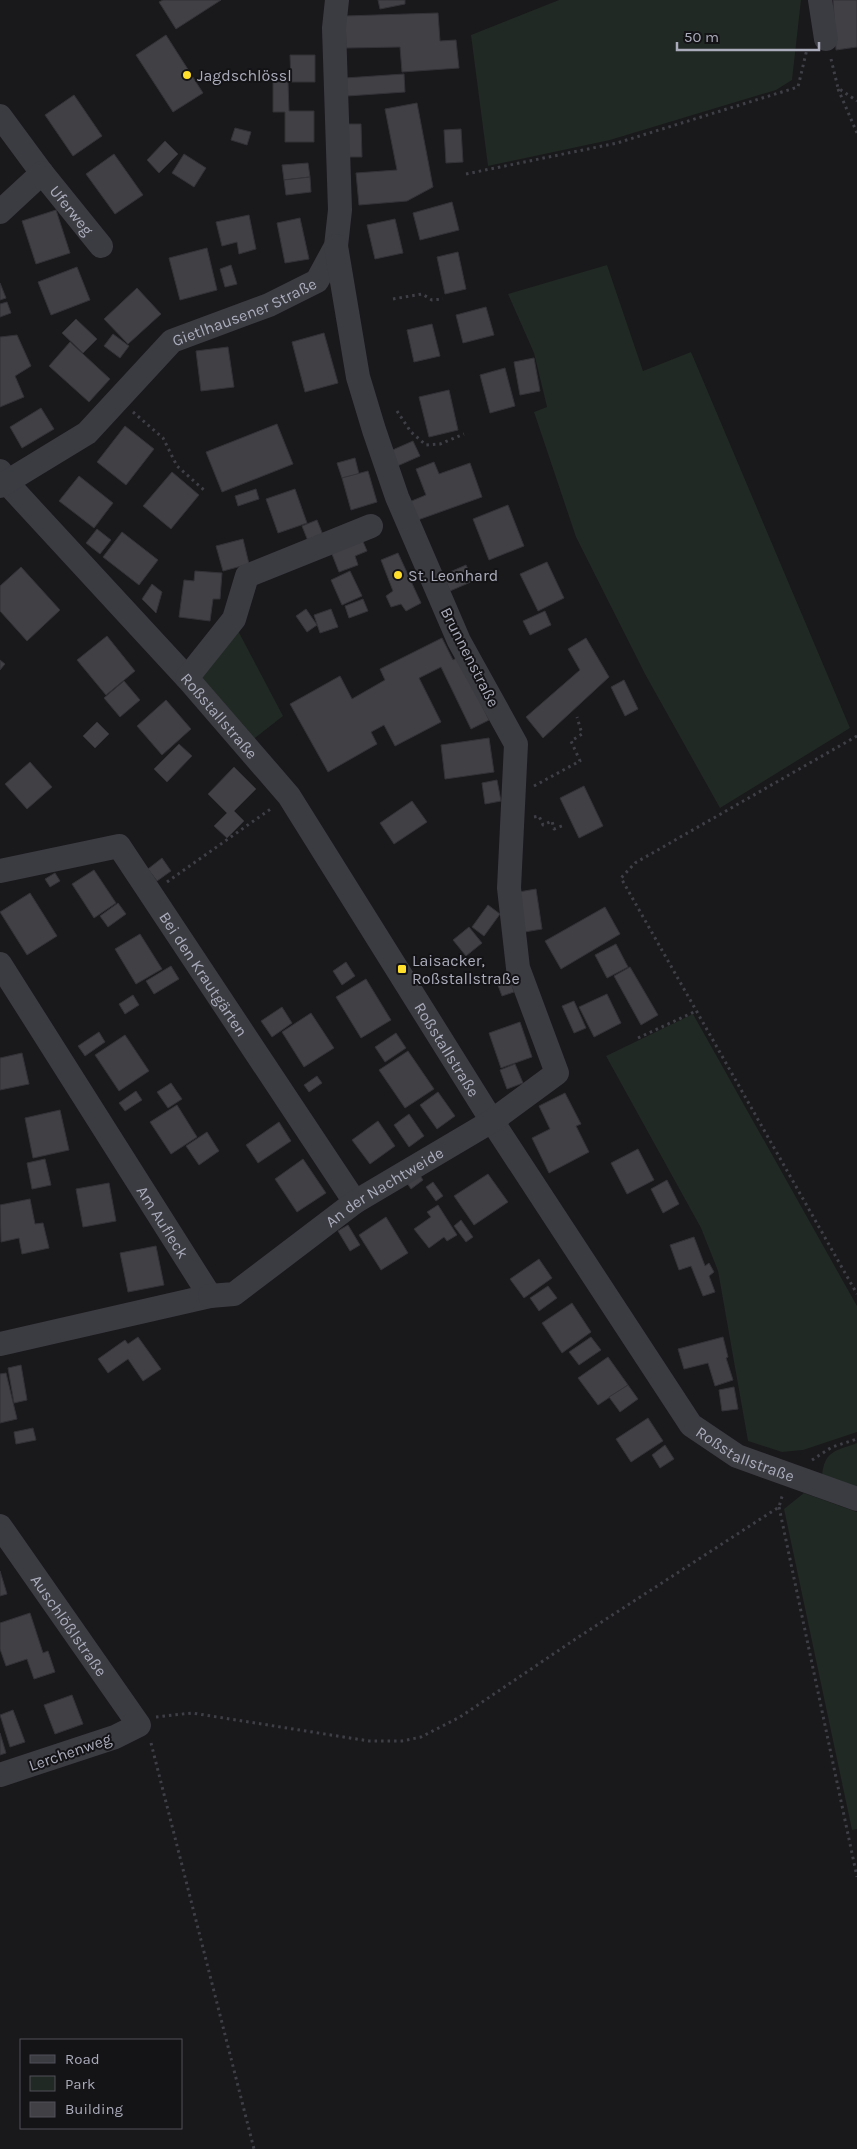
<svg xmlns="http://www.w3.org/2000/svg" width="857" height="2149" viewBox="0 0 857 2149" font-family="Karla,sans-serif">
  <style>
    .green { fill: #202923 }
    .building { fill: #404045; stroke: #333237 }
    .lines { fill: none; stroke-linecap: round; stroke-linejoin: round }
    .path { stroke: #3f4047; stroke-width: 3; stroke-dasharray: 2.5 4; stroke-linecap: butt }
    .minor { stroke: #3b3b42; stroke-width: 24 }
    .poi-dot { fill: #ffdf2c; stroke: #141316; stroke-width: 2 }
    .labels { text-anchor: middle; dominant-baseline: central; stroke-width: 4; stroke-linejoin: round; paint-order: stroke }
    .poi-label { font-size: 16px; fill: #aaacbb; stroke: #141316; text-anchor: start }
    .street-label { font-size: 16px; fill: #aaacbb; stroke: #141316 }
  </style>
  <rect width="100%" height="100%" fill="#19181b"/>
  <g class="green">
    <path d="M559,0H801L792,80L776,90L610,140L488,166L471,35Z"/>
    <path d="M607,265L643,371L691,352L850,728L720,808L645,674L576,537L534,412L547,407L534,353L508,294Z"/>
    <path d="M235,625L283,716L250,742L194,677Z"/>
    <path d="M693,1014L857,1306V1432L803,1450L782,1452L748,1441L718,1271L701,1228L606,1056Z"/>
    <path d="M857,1443V1487L822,1475C825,1450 836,1451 857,1443Z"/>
    <path d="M804,1493L857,1512V1829L852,1830L784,1509Z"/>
  </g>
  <g class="building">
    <path d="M163,0H221L176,29L159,2Z"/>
    <path d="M378,0H405V4L380,9Z"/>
    <path d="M833,0H857V47L836,50Z"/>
    <path d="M438,13L440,41L456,40L459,68L402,72L400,47L346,48L345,16Z"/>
    <path d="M166,35L203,93L173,112L136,55Z"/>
    <path d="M290,55H315V82H291Z"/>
    <path d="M404,74L405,92L347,96L345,78Z"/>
    <path d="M273,82H288L289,111H314V142H285V112H273Z"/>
    <path d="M74,95L102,136L73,156L45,115Z"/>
    <path d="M417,103L433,187L407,201L359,205L356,173L397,170L385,109Z"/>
    <path d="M347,124H361L362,157H349Z"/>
    <path d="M235,128L251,132L247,145L231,140Z"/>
    <path d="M461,129L463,162L446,163L444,130Z"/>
    <path d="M165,141L178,154L159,173L147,160Z"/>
    <path d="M114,154L143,195L115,214L86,174Z"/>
    <path d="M184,154L206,168L194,187L172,173Z"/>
    <path d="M308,163L310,177L284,180L282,165Z"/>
    <path d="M310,177L311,192L286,195L284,180Z"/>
    <path d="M452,202L459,230L420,240L413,213Z"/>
    <path d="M56,210L70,253L36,264L22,221Z"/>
    <path d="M249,215L256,249L239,254L237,242L222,246L216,222Z"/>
    <path d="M300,218L309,259L285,263L277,223Z"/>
    <path d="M395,219L403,253L375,259L367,225Z"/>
    <path d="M207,248L217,290L180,300L169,258Z"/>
    <path d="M458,252L466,289L445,294L437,257Z"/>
    <path d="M231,265L237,284L225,287L220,269Z"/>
    <path d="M77,267L90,300L51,315L38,282Z"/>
    <path d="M0,283L6,298L0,300Z"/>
    <path d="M137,288L161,314L128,344L104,319Z"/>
    <path d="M7,302L11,313L0,317V304Z"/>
    <path d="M486,307L494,335L463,343L456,315Z"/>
    <path d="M76,319L97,339L83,353L62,333Z"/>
    <path d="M432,324L440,356L414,362L407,330Z"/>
    <path d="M324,333L338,383L305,392L292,342Z"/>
    <path d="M113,334L129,346L120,358L104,346Z"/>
    <path d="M17,335L31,366L15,376L24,397L0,407V337Z"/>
    <path d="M70,342L110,379L89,402L49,366Z"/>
    <path d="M228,347L234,387L201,391L196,351Z"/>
    <path d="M534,358L540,391L520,395L514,362Z"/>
    <path d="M505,368L515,406L490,413L480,375Z"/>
    <path d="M449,390L458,430L429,437L419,397Z"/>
    <path d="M41,408L54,429L22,448L10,427Z"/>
    <path d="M277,424L293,464L222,492L206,452Z"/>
    <path d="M125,426L154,449L126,485L97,462Z"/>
    <path d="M413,441L420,456L395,467L388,452Z"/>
    <path d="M355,458L359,474L342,478L337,463Z"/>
    <path d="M434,462L439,474L470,463L482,497L415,521L407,503L426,495L416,469Z"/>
    <path d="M368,471L377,502L351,510L342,478Z"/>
    <path d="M172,472L199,495L171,529L143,506Z"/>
    <path d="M79,476L113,503L94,528L59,501Z"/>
    <path d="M256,489L259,499L238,506L235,496Z"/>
    <path d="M295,489L307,523L278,533L266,499Z"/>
    <path d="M508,505L524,546L489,560L473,519Z"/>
    <path d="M317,520L323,535L308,541L302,526Z"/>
    <path d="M97,529L111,540L100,554L86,543Z"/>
    <path d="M122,532L158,560L139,585L103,557Z"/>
    <path d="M361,537L367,551L355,556L358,565L339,572L330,549Z"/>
    <path d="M243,539L249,564L223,571L216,546Z"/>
    <path d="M398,553L421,603L406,611L401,604L391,607L386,596L393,591L381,560Z"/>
    <path d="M547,562L564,598L538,611L520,574Z"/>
    <path d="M466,565L473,581L450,591L443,575Z"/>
    <path d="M21,567L60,610L27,641L0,611V586Z"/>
    <path d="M195,571L222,573L220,599H213L210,621L179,617L184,580L194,581Z"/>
    <path d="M350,571L362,596L342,605L331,580Z"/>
    <path d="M152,584L162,592L156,613L142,599Z"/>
    <path d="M363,599L368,611L349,618L345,606Z"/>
    <path d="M306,609L317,625L307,632L296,616Z"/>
    <path d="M331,609L338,627L320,633L314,615Z"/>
    <path d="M545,611L551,625L530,635L523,621Z"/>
    <path d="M107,636L135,671L106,695L77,660Z"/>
    <path d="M442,638L453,660L458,657L489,720L471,729L441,667L419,678L441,722L395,746L384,725L371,732L377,744L328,772L290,704L340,676L352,699L385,680L380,669Z"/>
    <path d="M586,638L609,677L543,738L526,717L580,670L568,649Z"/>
    <path d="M0,660L5,664L0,670Z"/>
    <path d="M624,680L638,709L625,716L611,687Z"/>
    <path d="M124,681L140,700L120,717L104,698Z"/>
    <path d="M166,700L191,729L162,755L137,726Z"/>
    <path d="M97,722L109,734L95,748L83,736Z"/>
    <path d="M489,738L494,772L445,779L441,745Z"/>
    <path d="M179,744L192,756L167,782L154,769Z"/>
    <path d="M30,762L52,787L27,809L5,784Z"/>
    <path d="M234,767L256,789L234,811L244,821L227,838L214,826L227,813L208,794Z"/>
    <path d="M497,780L501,801L485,804L482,783Z"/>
    <path d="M584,786L603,826L579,838L560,798Z"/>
    <path d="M412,801L427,822L394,844L380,823Z"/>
    <path d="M162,858L171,871L157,881L148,869Z"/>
    <path d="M94,870L116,903L94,918L72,884Z"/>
    <path d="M55,873L60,881L50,887L45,879Z"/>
    <path d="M536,889L542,929L519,933L513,893Z"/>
    <path d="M30,893L57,936L27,955L0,912Z"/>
    <path d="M118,903L126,914L108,927L100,916Z"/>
    <path d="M488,905L500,914L484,936L472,927Z"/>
    <path d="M605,907L620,934L561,969L545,941Z"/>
    <path d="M469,927L482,943L466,956L453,940Z"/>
    <path d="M140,934L162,969L136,984L115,949Z"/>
    <path d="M616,944L628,967L607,978L595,955Z"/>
    <path d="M346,962L355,976L342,985L333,971Z"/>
    <path d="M171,966L179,979L154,994L146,981Z"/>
    <path d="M630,967L658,1015L641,1025L614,976Z"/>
    <path d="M509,976L514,992L502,996L496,980Z"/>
    <path d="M366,979L391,1020L361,1038L336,997Z"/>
    <path d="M607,994L621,1023L594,1037L579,1007Z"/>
    <path d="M133,995L139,1005L125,1014L119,1004Z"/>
    <path d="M574,1001L586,1028L574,1033L562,1006Z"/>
    <path d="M282,1007L292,1023L272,1037L261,1021Z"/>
    <path d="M311,1013L334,1048L304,1067L282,1032Z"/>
    <path d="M520,1022L532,1057L501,1068L489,1033Z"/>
    <path d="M99,1032L105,1042L85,1056L78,1046Z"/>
    <path d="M396,1033L406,1048L385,1062L375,1047Z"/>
    <path d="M125,1035L149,1071L119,1091L95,1055Z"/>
    <path d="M408,1051L434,1089L405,1108L379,1070Z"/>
    <path d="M22,1053L29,1084L0,1090V1058Z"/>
    <path d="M515,1064L523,1083L507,1089L500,1070Z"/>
    <path d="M317,1076L322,1083L309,1092L304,1085Z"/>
    <path d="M171,1083L182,1099L168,1108L157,1092Z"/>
    <path d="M136,1091L142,1100L125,1111L119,1103Z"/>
    <path d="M438,1092L455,1116L437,1129L420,1105Z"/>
    <path d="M565,1093L581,1124L576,1126L589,1152L549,1173L532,1138L550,1129L539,1106Z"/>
    <path d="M177,1105L197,1137L171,1154L150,1122Z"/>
    <path d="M60,1110L69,1150L33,1158L25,1118Z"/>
    <path d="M409,1114L424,1136L409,1147L394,1125Z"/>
    <path d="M378,1121L395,1146L370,1164L352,1140Z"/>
    <path d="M279,1122L291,1141L258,1163L246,1145Z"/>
    <path d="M207,1132L219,1151L199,1165L186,1146Z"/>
    <path d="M638,1149L654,1180L627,1194L611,1163Z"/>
    <path d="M45,1159L51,1185L32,1189L27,1163Z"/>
    <path d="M303,1159L326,1193L297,1212L275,1179Z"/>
    <path d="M419,1174L423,1180L411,1189L407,1183Z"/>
    <path d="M488,1174L508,1202L474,1225L454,1196Z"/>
    <path d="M667,1180L679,1204L663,1213L651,1189Z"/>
    <path d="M433,1182L443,1196L436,1201L426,1187Z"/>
    <path d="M109,1183L116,1221L83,1227L76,1189Z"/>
    <path d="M30,1199L35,1224L43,1223L49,1248L22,1254L19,1238L1,1242L0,1205Z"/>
    <path d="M438,1205L457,1235L447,1241L444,1237L429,1248L414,1229L431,1217L427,1212Z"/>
    <path d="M386,1217L408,1253L381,1270L359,1235Z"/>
    <path d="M461,1220L473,1237L466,1242L454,1226Z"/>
    <path d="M348,1225L360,1245L350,1251L338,1231Z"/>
    <path d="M694,1237L705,1266L709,1263L714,1272L709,1276L715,1292L703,1296L691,1266L679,1270L670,1245Z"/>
    <path d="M156,1246L164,1285L128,1292L120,1253Z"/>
    <path d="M539,1259L552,1278L524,1298L510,1279Z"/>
    <path d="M548,1286L557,1298L539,1311L530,1298Z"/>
    <path d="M572,1303L591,1332L562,1353L542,1323Z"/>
    <path d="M138,1337L161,1369L143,1381L128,1359L108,1373L98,1359L125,1340L128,1344Z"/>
    <path d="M591,1337L601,1350L579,1365L569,1352Z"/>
    <path d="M723,1337L728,1357L726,1358L733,1380L715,1386L708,1363L684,1369L678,1349Z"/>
    <path d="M608,1357L628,1385L598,1405L578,1378Z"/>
    <path d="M21,1365L27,1400L14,1403L8,1368Z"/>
    <path d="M6,1373L17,1419L0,1423V1374Z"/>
    <path d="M628,1385L638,1399L620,1412L609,1397Z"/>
    <path d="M734,1387L738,1409L722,1411L719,1390Z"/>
    <path d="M648,1418L663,1441L631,1462L616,1439Z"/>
    <path d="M33,1428L36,1440L16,1444L14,1432Z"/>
    <path d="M665,1445L674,1459L660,1468L652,1455Z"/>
    <path d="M0,1571L7,1594L0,1596Z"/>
    <path d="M30,1613L43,1653L48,1651L55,1672L34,1679L27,1659L6,1666L0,1649V1623Z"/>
    <path d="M72,1695L83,1724L55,1734L44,1705Z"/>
    <path d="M13,1710L25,1742L10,1747L0,1715Z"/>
    <path d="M0,1733L6,1753L0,1755Z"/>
  </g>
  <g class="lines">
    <g class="path">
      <path d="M831,59L838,88L857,101"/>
      <path d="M838,89L857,133"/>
      <path d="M466,174L617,143L798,87L807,49"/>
      <path d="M393,299L422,294L432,300L443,299"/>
      <path d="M397,411L411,432L426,445L440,444L464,434"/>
      <path d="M133,412L163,438L177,466L204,490"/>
      <path d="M857,736L635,863L621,878L857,1294"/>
      <path d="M534,786L580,761L571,741L582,734L577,717"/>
      <path d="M534,817L539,816L543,825L552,821L554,829L564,825"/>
      <path d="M167,882L272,808"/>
      <path d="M638,1038L696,1011"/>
      <path d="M812,1460L832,1447L857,1439"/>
      <path d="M779,1507L857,1877"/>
      <path d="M156,1717L192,1713L369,1741H402L421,1737L460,1717L580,1636L779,1507L783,1493"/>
      <path d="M151,1743L254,2149"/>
    </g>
    <g class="minor">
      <path d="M820,0L826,39"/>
      <path d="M0,116L42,173"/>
      <path id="s1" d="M0,212L42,173L101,246"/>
      <path id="s2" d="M0,471L7,483L187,678L289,796L492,1121L691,1425L737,1456L857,1499"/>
      <path id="s3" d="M0,486L87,433L172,341L269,305L317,281L336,246L340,210L334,28L337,0"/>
      <path d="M187,678L234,619L247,576L371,526"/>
      <path id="s4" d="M0,871L119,846L355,1202"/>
      <path id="s5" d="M0,964L210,1296L0,1344"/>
      <path id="s6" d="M210,1296L234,1294L355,1202L492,1121L557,1073L518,968L509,888L516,744L459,641L397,497L374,430L358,377L336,246"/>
      <path id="s7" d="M0,1526L139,1725L115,1737L0,1775"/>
    </g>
  </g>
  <g class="poi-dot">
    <circle cx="187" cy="75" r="5"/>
    <circle cx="398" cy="575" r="5"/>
    <rect x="397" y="964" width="10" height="10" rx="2.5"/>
  </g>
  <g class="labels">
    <g class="poi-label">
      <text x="197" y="75">Jagdschlössl</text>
      <text x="408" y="575">St. Leonhard</text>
      <text x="412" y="960">Laisacker,<tspan x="412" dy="18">Roßstallstraße</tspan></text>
    </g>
    <g class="street-label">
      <text stroke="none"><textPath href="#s1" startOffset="105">Uferweg</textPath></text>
      <text stroke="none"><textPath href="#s3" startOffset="305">Gietlhausener Straße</textPath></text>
      <text transform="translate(470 657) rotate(63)">Brunnenstraße</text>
      <text stroke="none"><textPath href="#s2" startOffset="329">Roßstallstraße</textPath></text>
      <text stroke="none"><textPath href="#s4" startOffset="275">Bei den Krautgärten</textPath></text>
      <text stroke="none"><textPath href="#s2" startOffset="734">Roßstallstraße</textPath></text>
      <text stroke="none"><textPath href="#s6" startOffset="209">An der Nachtweide</textPath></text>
      <text stroke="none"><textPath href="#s5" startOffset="305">Am Aufleck</textPath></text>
      <text stroke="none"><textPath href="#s2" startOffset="1244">Roßstallstraße</textPath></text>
      <text stroke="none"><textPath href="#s7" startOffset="121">Auschlößlstraße</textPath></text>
      <text transform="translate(70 1752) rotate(-19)">Lerchenweg</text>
    </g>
  </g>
  <rect x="20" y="2039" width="162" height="90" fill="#141316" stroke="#505058"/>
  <rect x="30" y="2055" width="25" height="8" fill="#3b3b42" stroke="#505058"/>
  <text x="65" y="2064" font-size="15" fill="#aaacbb">Road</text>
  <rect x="30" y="2076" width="25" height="15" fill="#202923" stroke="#505058"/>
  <text x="65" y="2089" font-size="15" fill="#aaacbb">Park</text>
  <rect x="30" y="2102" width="25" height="15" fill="#404045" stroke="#505058"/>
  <text x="65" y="2114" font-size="15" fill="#aaacbb">Building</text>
  <path d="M677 42v8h142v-8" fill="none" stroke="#aaacbb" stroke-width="2.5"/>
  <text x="684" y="42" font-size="15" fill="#aaacbb" stroke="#141316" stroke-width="4" paint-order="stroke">50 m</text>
</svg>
